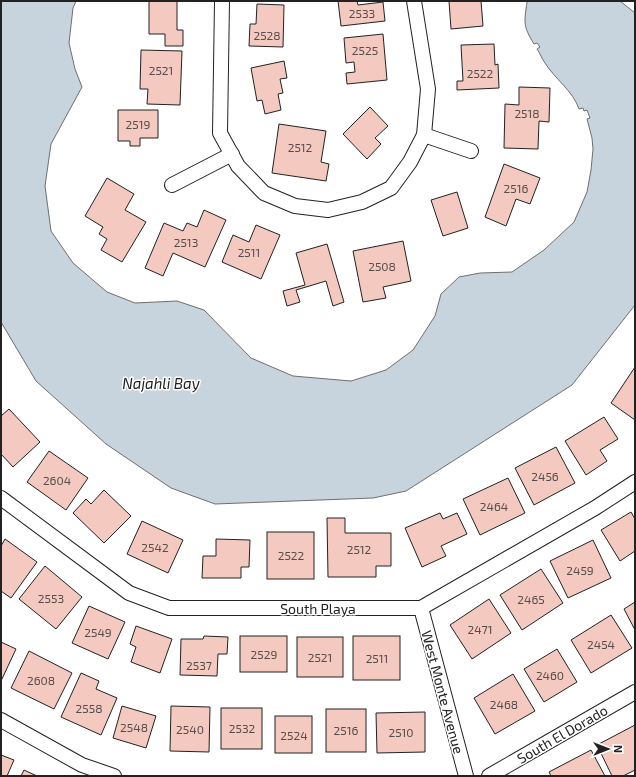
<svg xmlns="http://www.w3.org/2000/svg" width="636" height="777" viewBox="0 0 636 777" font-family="'Exo 2',sans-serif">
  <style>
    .water { fill: #c7d3dd; stroke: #6f6f6f }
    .building { fill: #f3c9c0; stroke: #222 }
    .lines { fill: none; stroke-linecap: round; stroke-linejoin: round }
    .minor-casing { stroke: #222; stroke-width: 16 }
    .minor { stroke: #fff; stroke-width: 14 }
    .labels { text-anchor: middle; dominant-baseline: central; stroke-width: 3; stroke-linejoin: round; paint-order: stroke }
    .number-label { font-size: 12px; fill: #564c4a }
    .street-label { font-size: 14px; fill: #222; stroke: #fff }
    .water-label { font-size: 15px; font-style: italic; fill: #222; stroke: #fff }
  </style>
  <rect width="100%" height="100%" fill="#fff"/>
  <path class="water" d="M1,1H76L73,8L69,43L75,69L82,87L51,144L45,186L51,231L73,263L107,292L135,303L177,301L204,310L251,358L293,376L351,381L386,370L413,350L435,316L441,294L459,277L480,273L512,272L544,250L574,222L587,192L591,170L593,149L592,138L587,119L590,118L587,110L584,111L583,108L579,109C573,91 555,79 545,63C542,59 540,53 537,49L540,47L537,43L534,44C523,26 524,23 527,2V1H620L635,13V305L572,385L406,491L373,498L215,504L171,488L106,444L36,381L1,322Z"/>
  <g class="building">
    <path d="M149,1H177V30H183V46H165V34H149Z"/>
    <path d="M338,1H357L358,5L383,2L385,21L341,26Z"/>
    <path d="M449,1H481L483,26L451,29Z"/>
    <path d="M257,4L284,5L283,47L249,46L250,24H256Z"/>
    <path d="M383,34L387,80L347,84L346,73L355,72L354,62L346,63L344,38Z"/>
    <path d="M494,44L495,65L498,64L499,88L457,90V81H463L461,45Z"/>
    <path d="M141,50L182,51L180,105L147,104L148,89H140Z"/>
    <path d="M284,61L287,78L280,79L283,93L278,94L281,110L265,114L262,100L257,101L251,68Z"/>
    <path d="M519,87L550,88L549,122L539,121L538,149L504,148L505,104L519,105Z"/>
    <path d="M370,107L388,126L375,138L381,144L367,159L343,134Z"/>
    <path d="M118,110H158V138H140V146H130V141H118Z"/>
    <path d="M279,124L326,131L321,162L329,164L326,181L272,173Z"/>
    <path d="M504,164L540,178L530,204L516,199L506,226L485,217Z"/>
    <path d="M107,178L134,194L125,210L146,222L122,262L101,250L107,239L99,234L103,227L85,216Z"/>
    <path d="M457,192L468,228L443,236L431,200Z"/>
    <path d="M204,210L226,220L205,267L173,253L163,276L145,268L164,223L183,231L187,223L197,227Z"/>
    <path d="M256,225L280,235L261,279L222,262L233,235L249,242Z"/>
    <path d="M403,241L411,281L383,287L386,298L363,302L353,251Z"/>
    <path d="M327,244L344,302L333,306L326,281L296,290L300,302L287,306L283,291L305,285L296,253Z"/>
    <path d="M635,367V420L611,403Z"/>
    <path d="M9,409L40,442L13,467L1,454V416Z"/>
    <path d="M604,417L618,439L600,450L607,461L586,475L565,441Z"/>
    <path d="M556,447L575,483L534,505L515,468Z"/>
    <path d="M49,451L88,478L66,510L27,482Z"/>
    <path d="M508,478L525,513L480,535L463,499Z"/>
    <path d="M104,490L131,516L104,543L73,513L86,499L91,504Z"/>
    <path d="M631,512L635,519V551L620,561L601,530Z"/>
    <path d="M440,513L443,519L457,513L467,534L441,546L446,556L422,567L405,528Z"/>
    <path d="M327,518H345V533H391V566H376V577H328Z"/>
    <path d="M142,521L183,540L168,573L127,554Z"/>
    <rect x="267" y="532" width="47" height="47"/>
    <path d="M5,539L37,562L11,598L1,591V546Z"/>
    <path d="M216,539L250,540L249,567H241V578H202L203,556H216Z"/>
    <path d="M593,540L611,578L568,598L550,561Z"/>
    <path d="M45,566L82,597L56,629L19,599Z"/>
    <path d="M541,569L563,603L522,630L500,595Z"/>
    <path d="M489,599L511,633L472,659L450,625Z"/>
    <path d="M635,602V630L624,609Z"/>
    <path d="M89,606L125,622L108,659L72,643Z"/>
    <path d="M611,615L632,648L591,673L571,640Z"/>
    <path d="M136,626L172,639L160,673L131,662L136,647L130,644Z"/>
    <path d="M204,636L228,637L227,654H218L217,676L180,675L181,639H203Z"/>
    <rect x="240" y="636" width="47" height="36"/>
    <rect x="353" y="636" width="47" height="44"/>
    <rect x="297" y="637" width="46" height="40"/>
    <path d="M1,642L16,649L1,681Z"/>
    <path d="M557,649L577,682L544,702L524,669Z"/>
    <path d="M29,651L72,673L54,709L11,688Z"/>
    <path d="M81,673L99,681L96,689L117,698L101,735L61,717Z"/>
    <path d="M513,674L535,711L495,734L474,698Z"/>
    <path d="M122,706L156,716L146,748L113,738Z"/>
    <path d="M171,706L210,707L209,752L170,751Z"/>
    <rect x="221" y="708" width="41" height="41"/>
    <rect x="326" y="709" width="40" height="43"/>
    <path d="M425,712V752L377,753L376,713Z"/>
    <rect x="275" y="716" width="37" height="37"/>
    <path d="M635,725V770L623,776H612L597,745Z"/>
    <path d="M591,750L605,776H551L549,772Z"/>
    <path d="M1,755L14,760L7,776H1Z"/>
    <path d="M24,770L37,776H21Z"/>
  </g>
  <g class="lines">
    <defs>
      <g id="minor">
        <path d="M222,1L220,133L238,166L264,193L295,206L328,210L362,202L391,188L410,162L424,135L428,89L414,1"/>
        <path d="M424,135L471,151"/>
        <path d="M172,185L232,154"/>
        <path d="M1,498L129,593L169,608H421L595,508L635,482"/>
        <path d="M421,608L466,776"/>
        <path d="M1,720L82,765L114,776"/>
        <path d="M489,776L635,692"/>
      </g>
    </defs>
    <use href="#minor" class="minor-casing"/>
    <use href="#minor" class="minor"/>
  </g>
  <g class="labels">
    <g class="number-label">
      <text x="362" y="13">2533</text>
      <text x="267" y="35">2528</text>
      <text x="365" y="50">2525</text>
      <text x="161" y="70">2521</text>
      <text x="480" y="73">2522</text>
      <text x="527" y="113">2518</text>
      <text x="138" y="124">2519</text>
      <text x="300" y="147">2512</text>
      <text x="516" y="188">2516</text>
      <text x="186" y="242">2513</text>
      <text x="249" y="252">2511</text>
      <text x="382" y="266">2508</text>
      <text x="545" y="476">2456</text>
      <text x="57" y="480">2604</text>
      <text x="494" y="506">2464</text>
      <text x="155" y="547">2542</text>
      <text x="359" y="549">2512</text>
      <text x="291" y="555">2522</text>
      <text x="580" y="570">2459</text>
      <text x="51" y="598">2553</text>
      <text x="531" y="599">2465</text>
      <text x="480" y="629">2471</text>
      <text x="98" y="632">2549</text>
      <text x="601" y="644">2454</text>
      <text x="264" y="654">2529</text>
      <text x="320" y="657">2521</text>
      <text x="377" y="658">2511</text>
      <text x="199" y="665">2537</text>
      <text x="550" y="675">2460</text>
      <text x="41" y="680">2608</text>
      <text x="504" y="704">2468</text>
      <text x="89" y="708">2558</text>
      <text x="134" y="727">2548</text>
      <text x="242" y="728">2532</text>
      <text x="190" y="729">2540</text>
      <text x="346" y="730">2516</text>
      <text x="401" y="732">2510</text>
      <text x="294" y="735">2524</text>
    </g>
    <g class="street-label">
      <text x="318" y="608">South Playa</text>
      <text transform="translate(443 692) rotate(75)">West Monte Avenue</text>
      <text transform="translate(562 734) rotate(-30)">South El Dorado</text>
    </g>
    <g class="water-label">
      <text x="161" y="383">Najahli Bay</text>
    </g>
  </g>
  <rect width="636" height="777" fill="none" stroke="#222222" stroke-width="4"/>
  <g transform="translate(608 749) rotate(90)" stroke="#ffffff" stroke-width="3" paint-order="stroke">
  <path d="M0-3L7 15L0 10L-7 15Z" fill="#222222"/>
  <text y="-6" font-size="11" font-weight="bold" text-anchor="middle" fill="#222222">N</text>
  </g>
</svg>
